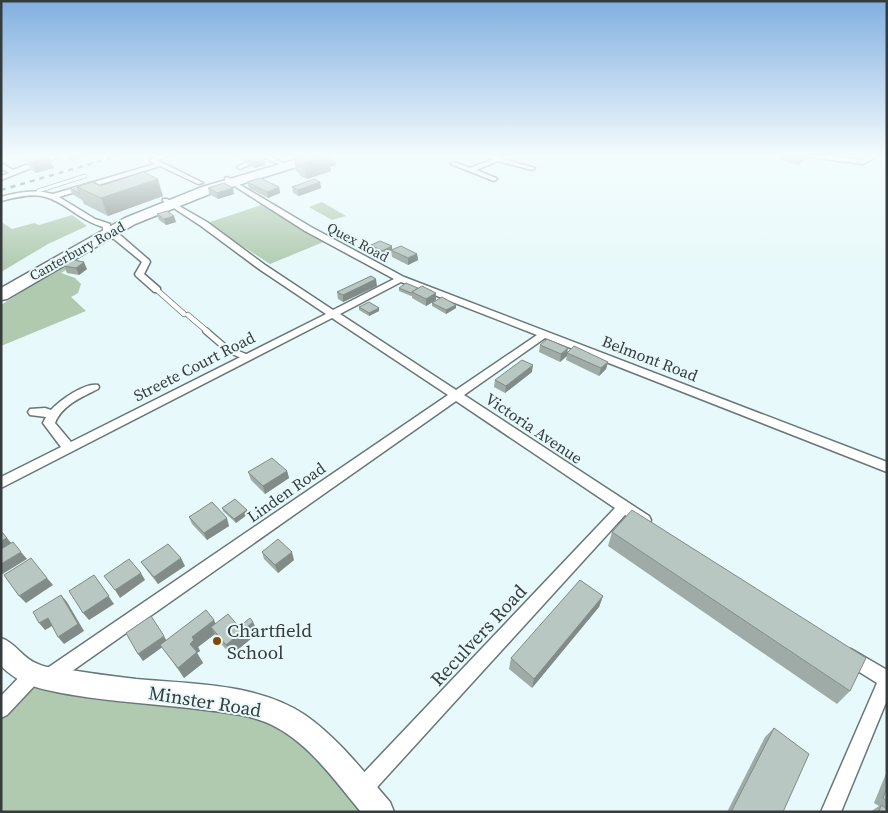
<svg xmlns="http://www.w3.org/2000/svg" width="888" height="813" viewBox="0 0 888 813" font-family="'Source Serif 4',serif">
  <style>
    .green { fill: #afcaaf }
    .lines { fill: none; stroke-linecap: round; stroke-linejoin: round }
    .lane-far2-casing { stroke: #687778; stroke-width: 4.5 }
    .lane-far1-casing { stroke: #687778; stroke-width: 6 }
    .lane-casing { stroke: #687778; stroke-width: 8 }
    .street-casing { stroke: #687778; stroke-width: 3 }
    .secondary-casing { stroke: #687778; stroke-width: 3 }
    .highway-casing { stroke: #687778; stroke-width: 3 }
    .lane-far2 { stroke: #fff; stroke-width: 3 }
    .lane-far1 { stroke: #fff; stroke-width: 4.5 }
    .lane { stroke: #fff; stroke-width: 5.5 }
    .street { fill: #fff; fill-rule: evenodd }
    .secondary { fill: #fff; fill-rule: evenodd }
    .highway { fill: #fff; fill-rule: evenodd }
    .rail { stroke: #687273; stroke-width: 2.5; stroke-dasharray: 5 5; stroke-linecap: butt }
    .wall { fill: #9eaba6 }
    .shaded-wall { fill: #818b87 }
    .building { fill: #b8c7c1; stroke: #818b87 }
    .poi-dot { fill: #844900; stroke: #e7f9fa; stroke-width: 2 }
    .labels { text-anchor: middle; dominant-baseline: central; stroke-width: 4; stroke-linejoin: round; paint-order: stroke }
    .far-street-label { font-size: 14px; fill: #363c3d; stroke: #e7f9fa }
    .street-label { font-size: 16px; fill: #363c3d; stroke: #e7f9fa }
    .near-poi-label { font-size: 19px; fill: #363c3d; stroke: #e7f9fa; text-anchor: start }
    .near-street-label { font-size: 19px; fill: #363c3d; stroke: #e7f9fa }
  </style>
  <rect width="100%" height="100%" fill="#e7f9fa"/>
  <g class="green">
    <path d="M322,202L346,216L332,220L309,207Z"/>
    <path d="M261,205L326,241L270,264L207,223Z"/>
    <path d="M72,215L87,226L48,244L1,272V222L12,229L34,223L39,225Z"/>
    <path d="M74,259L80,261L61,273L75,278L81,284L78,293L71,297L86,311L1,346V305Z"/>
    <path d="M33,675L266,709L380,812H1V709Z"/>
  </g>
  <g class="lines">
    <defs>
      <g id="lane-far2">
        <path d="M884,155L887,156"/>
        <path d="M38,191L85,176"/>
      </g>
      <g id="lane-far1">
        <path d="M157,290L184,314"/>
        <path d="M188,315L208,332"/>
      </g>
      <path id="lane" d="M206,331L227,349L246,357"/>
      <g id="street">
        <path d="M53,155H63L1,180V176L9,173L1,168V163L13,170Z"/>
        <path d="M161,155H171L157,160L203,183L198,184L160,166L59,197L95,219L110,224V233L120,235L149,260L150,262L144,274L160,288V292H154L136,276L135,274L142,262L114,239L103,236V227C93,224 84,219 75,213C45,192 36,192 1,201V197C19,192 35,189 53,194L155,164L150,161V159Z"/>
        <path d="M258,155H267L290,166L285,167Z"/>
        <path d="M492,155H499L500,158L535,168L532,170L498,161L476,170L496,178L497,179L494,181L451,164L454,162L470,168L493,159Z"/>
        <path d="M793,155H816L862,160L872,155H880L863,164Z"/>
        <path d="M247,162L249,163V165L240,169L237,167Z"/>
        <path d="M227,177L311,227L404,277L887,462V472L545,338L464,395L649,516L651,520L649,524L644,525L625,515L369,796L362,799L355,796L352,789L355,782L615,508L456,401L55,683L49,685L43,683L41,677L43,671L448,395L332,318L1,488V477L61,447L43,423L46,417L30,415L28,412L30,409L45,408L51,410C59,401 85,382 98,385L99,387L98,389C82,397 62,405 55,423L71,442L326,314L259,269L201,226L163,201V199H167L207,222L265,265L333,310L394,279L305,231L225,180V178ZM401,282L537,335L456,390L340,314Z"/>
        <path d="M851,649L887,670V700L841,812H821L877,683L845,663L843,657L845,651Z"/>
        <path d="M33,667L39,669L41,675L39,681L7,715L1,718V696L27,669Z"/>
      </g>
      <path id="secondary" d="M1,638C16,643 23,659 38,664C46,668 55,668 64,669C88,673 111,676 136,679C191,684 257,683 305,715C338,738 364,772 390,802L394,812H361C335,781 309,743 272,725C250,714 222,712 198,709C156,704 115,702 73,695C45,690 22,687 1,666Z"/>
      <path id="highway" d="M312,155H331L329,157L212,193L135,224L7,299L1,300V288L125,218L202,187Z"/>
    </defs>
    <use href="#lane-far2" class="lane-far2-casing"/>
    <use href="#lane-far1" class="lane-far1-casing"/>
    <use href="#lane" class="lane-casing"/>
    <use href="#street" class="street-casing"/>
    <use href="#secondary" class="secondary-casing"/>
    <use href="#highway" class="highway-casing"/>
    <use href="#lane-far2" class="lane-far2"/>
    <use href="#lane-far1" class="lane-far1"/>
    <use href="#lane" class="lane"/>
    <use href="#street" class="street"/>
    <use href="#secondary" class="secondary"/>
    <use href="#highway" class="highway"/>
    <path class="rail" d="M1,190L121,155"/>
  </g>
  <g class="wall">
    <path d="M65,155H89L73,161L67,159Z"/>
    <path d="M231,155H257L264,159L265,165L255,168L246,163L245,161Z"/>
    <path d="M293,155H329V157L336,165L330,167L331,171L307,179L300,176L299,173L296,171Z"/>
    <path d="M781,155H807L805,160L798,165L779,160Z"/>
    <path d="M851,155H867L863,158Z"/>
    <path d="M25,158L54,168L36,173L30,169Z"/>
    <path d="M93,181L101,186L163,196L108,216L84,204L82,200L72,194L70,188Z"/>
    <path d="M247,182L279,187L280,193L268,198L249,188Z"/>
    <path d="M320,182L321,188L299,196L293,193L292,187Z"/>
    <path d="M208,188L234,194L218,199L209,194Z"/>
    <path d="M157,214L176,222L166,225L159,220Z"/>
    <path d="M371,245L392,246V250L382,254L371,248Z"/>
    <path d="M391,250L417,254L418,260L408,265L392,257Z"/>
    <path d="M64,266L87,269L79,275L67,273Z"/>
    <path d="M377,286L343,302L338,299L337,292Z"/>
    <path d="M399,288L436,300L426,306L412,298V296H411L399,291Z"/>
    <path d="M432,303L456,305V308L446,314L432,306Z"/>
    <path d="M359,307L379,311L369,316L359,310Z"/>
    <path d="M540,345L567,353L608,362L606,369L599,376L566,360L567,356L560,362L539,352Z"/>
    <path d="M532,372L505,393L494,387L495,380Z"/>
    <path d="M287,471L289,478L265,494L251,480L248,472Z"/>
    <path d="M222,508L248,514L236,523L223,511Z"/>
    <path d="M189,517L229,526L207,540L192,524Z"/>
    <path d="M612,532L850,691L837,704L608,546Z"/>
    <path d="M262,552L294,560L278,573L264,559Z"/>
    <path d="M141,562L185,566L158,584L146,569Z"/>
    <path d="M603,596L599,607L532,688L509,669L511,658Z"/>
    <path d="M253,622L258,633L231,655L216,638L215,634L198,647L200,651L197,653L203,663L184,678L162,647L143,661L167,640L216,624L239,627Z"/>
    <path d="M774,728L783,812H727L765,737Z"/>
    <path d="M887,771V812H870L879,806L874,803Z"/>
  </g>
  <g class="shaded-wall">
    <path d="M71,155H89L73,161Z"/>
    <path d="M279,155H287V156L280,158Z"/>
    <path d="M329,155L331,171L307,179L304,163Z"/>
    <path d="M807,155L805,160L798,165L800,159Z"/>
    <path d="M49,157L54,168L36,173L31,162Z"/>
    <path d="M264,159L265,165L255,168L254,162Z"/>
    <path d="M335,160L336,165L330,167V161Z"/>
    <path d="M158,179L163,196L108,216L101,198Z"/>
    <path d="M320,182L321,188L299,196L298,190Z"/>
    <path d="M279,187L280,193L268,198L267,192Z"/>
    <path d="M233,188L234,194L218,199L217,193Z"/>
    <path d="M174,216L176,222L166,225L164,219Z"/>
    <path d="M392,246V250L382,254V251Z"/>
    <path d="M417,254L418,260L408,265V258Z"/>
    <path d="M84,262L87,269L79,275L76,268Z"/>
    <path d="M376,279L377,286L343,302V295Z"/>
    <path d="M436,293V300L426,306V299Z"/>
    <path d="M456,305V308L446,314V310Z"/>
    <path d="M379,308V311L369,316V313Z"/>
    <path d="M568,348L567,356L560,362L561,354Z"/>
    <path d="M608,362L606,369L599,376L601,368Z"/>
    <path d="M533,365L532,372L505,393L506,386Z"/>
    <path d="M287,471L289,478L265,494L263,486Z"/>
    <path d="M247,510L248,514L236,523L234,519Z"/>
    <path d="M227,518L229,526L207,540L204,533Z"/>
    <path d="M1,531L13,545L1,552Z"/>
    <path d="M21,552L27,559L1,575V564Z"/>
    <path d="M292,552L294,560L278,573L275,565Z"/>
    <path d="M181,558L185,566L158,584L154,577Z"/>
    <path d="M141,573L145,580L120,598L115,590Z"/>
    <path d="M47,578L53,585L26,603L19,596Z"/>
    <path d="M99,582L114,604L89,620L83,613Z"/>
    <path d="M61,595L67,602L84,631L64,644L58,637Z"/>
    <path d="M603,596L599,607L532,688L534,679Z"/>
    <path d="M48,618L54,625L45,630L39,623Z"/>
    <path d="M214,620L219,630L211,627L215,634L198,647L200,651L197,653L203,663L184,678L178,668L190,644L192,637Z"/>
    <path d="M253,622L258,633L231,655L226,645Z"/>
    <path d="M164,636L168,643L143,661L138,654Z"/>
  </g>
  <g class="building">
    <path d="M34,155H47L49,157L31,162L25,158Z"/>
    <path d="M243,155H257L264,159L254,162L244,158L247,157Z"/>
    <path d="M294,155H328L304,163L297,159L301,158Z"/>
    <path d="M783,155H806L800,159Z"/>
    <path d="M329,157L335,160L329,161Z"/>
    <path d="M143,172L158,179L101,198L77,187L92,182L101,186Z"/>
    <path d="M260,178L279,187L267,192L247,182Z"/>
    <path d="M314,179L320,182L298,190L292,187Z"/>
    <path d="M93,181L99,185L92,182L77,187L80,194L70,188Z"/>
    <path d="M224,183L233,188L217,193L208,188Z"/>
    <path d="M167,211L174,216L164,219L157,214Z"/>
    <path d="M380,241L392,246L382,251L371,245Z"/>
    <path d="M401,246L417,254L408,258L391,250Z"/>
    <path d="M73,260L84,262L76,268L64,266Z"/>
    <path d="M371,276L376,279L343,295L337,292Z"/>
    <path d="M406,283L418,288L411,293L399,288Z"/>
    <path d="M422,286L436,293L426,299L412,292Z"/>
    <path d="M442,297L456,305L446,310L432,303Z"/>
    <path d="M369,302L379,308L369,313L359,307Z"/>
    <path d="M547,339L568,348L561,354L540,345Z"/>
    <path d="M574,346L608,362L601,368L567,353Z"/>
    <path d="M522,360L533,365L506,386L495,380Z"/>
    <path d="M272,458L287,471L263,486L248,472Z"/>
    <path d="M235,499L247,510L234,519L222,508Z"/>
    <path d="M212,502L227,518L204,533L189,517Z"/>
    <path d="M632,510L866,658L850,691L612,532Z"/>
    <path d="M1,531L7,538L1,541Z"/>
    <path d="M278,539L292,552L275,565L262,552Z"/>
    <path d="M13,542L21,552L1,564V549Z"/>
    <path d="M168,544L181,558L154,577L141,562Z"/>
    <path d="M31,558L47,578L19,596L4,575Z"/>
    <path d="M129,559L141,573L115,590L104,576Z"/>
    <path d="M94,575L109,596L83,613L69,591Z"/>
    <path d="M580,580L603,596L534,679L511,658Z"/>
    <path d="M61,595L78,624L58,637L48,618L39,623L33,612Z"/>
    <path d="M206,610L214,620L192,637L194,640L190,644L197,652L178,668L160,645Z"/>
    <path d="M228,614L239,627L250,618L253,622L226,645L211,627Z"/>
    <path d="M151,616L164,636L138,654L126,633Z"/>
    <path d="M774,728L809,754L783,812H731Z"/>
    <path d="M887,787V801L883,798Z"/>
    <path d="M881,805L887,809V812H879Z"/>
  </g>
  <linearGradient id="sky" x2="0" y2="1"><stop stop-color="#81afe0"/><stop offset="0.58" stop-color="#f4fcfd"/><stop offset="1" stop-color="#f4fcfd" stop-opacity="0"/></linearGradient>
  <rect width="888" height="269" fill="url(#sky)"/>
  <circle class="poi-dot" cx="217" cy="641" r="5"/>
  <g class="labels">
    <g class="far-street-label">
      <text transform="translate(358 242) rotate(28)">Quex Road</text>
      <text transform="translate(77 251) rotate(-29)">Canterbury Road</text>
    </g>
    <g class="street-label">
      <text transform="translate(650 358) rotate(21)">Belmont Road</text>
      <text transform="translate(194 366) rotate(-27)">Streete Court Road</text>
      <text transform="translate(534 428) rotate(34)">Victoria Avenue</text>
      <text transform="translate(286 492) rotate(-35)">Linden Road</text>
    </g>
    <g class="near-poi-label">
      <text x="227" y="630">Chartfield<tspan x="227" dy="22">School</tspan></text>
    </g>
    <g class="near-street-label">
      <text transform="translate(478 635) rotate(-47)">Reculvers Road</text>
      <text transform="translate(205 701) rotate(9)">Minster Road</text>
    </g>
  </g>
  <rect width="888" height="813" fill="none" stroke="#363c3d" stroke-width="5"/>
</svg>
